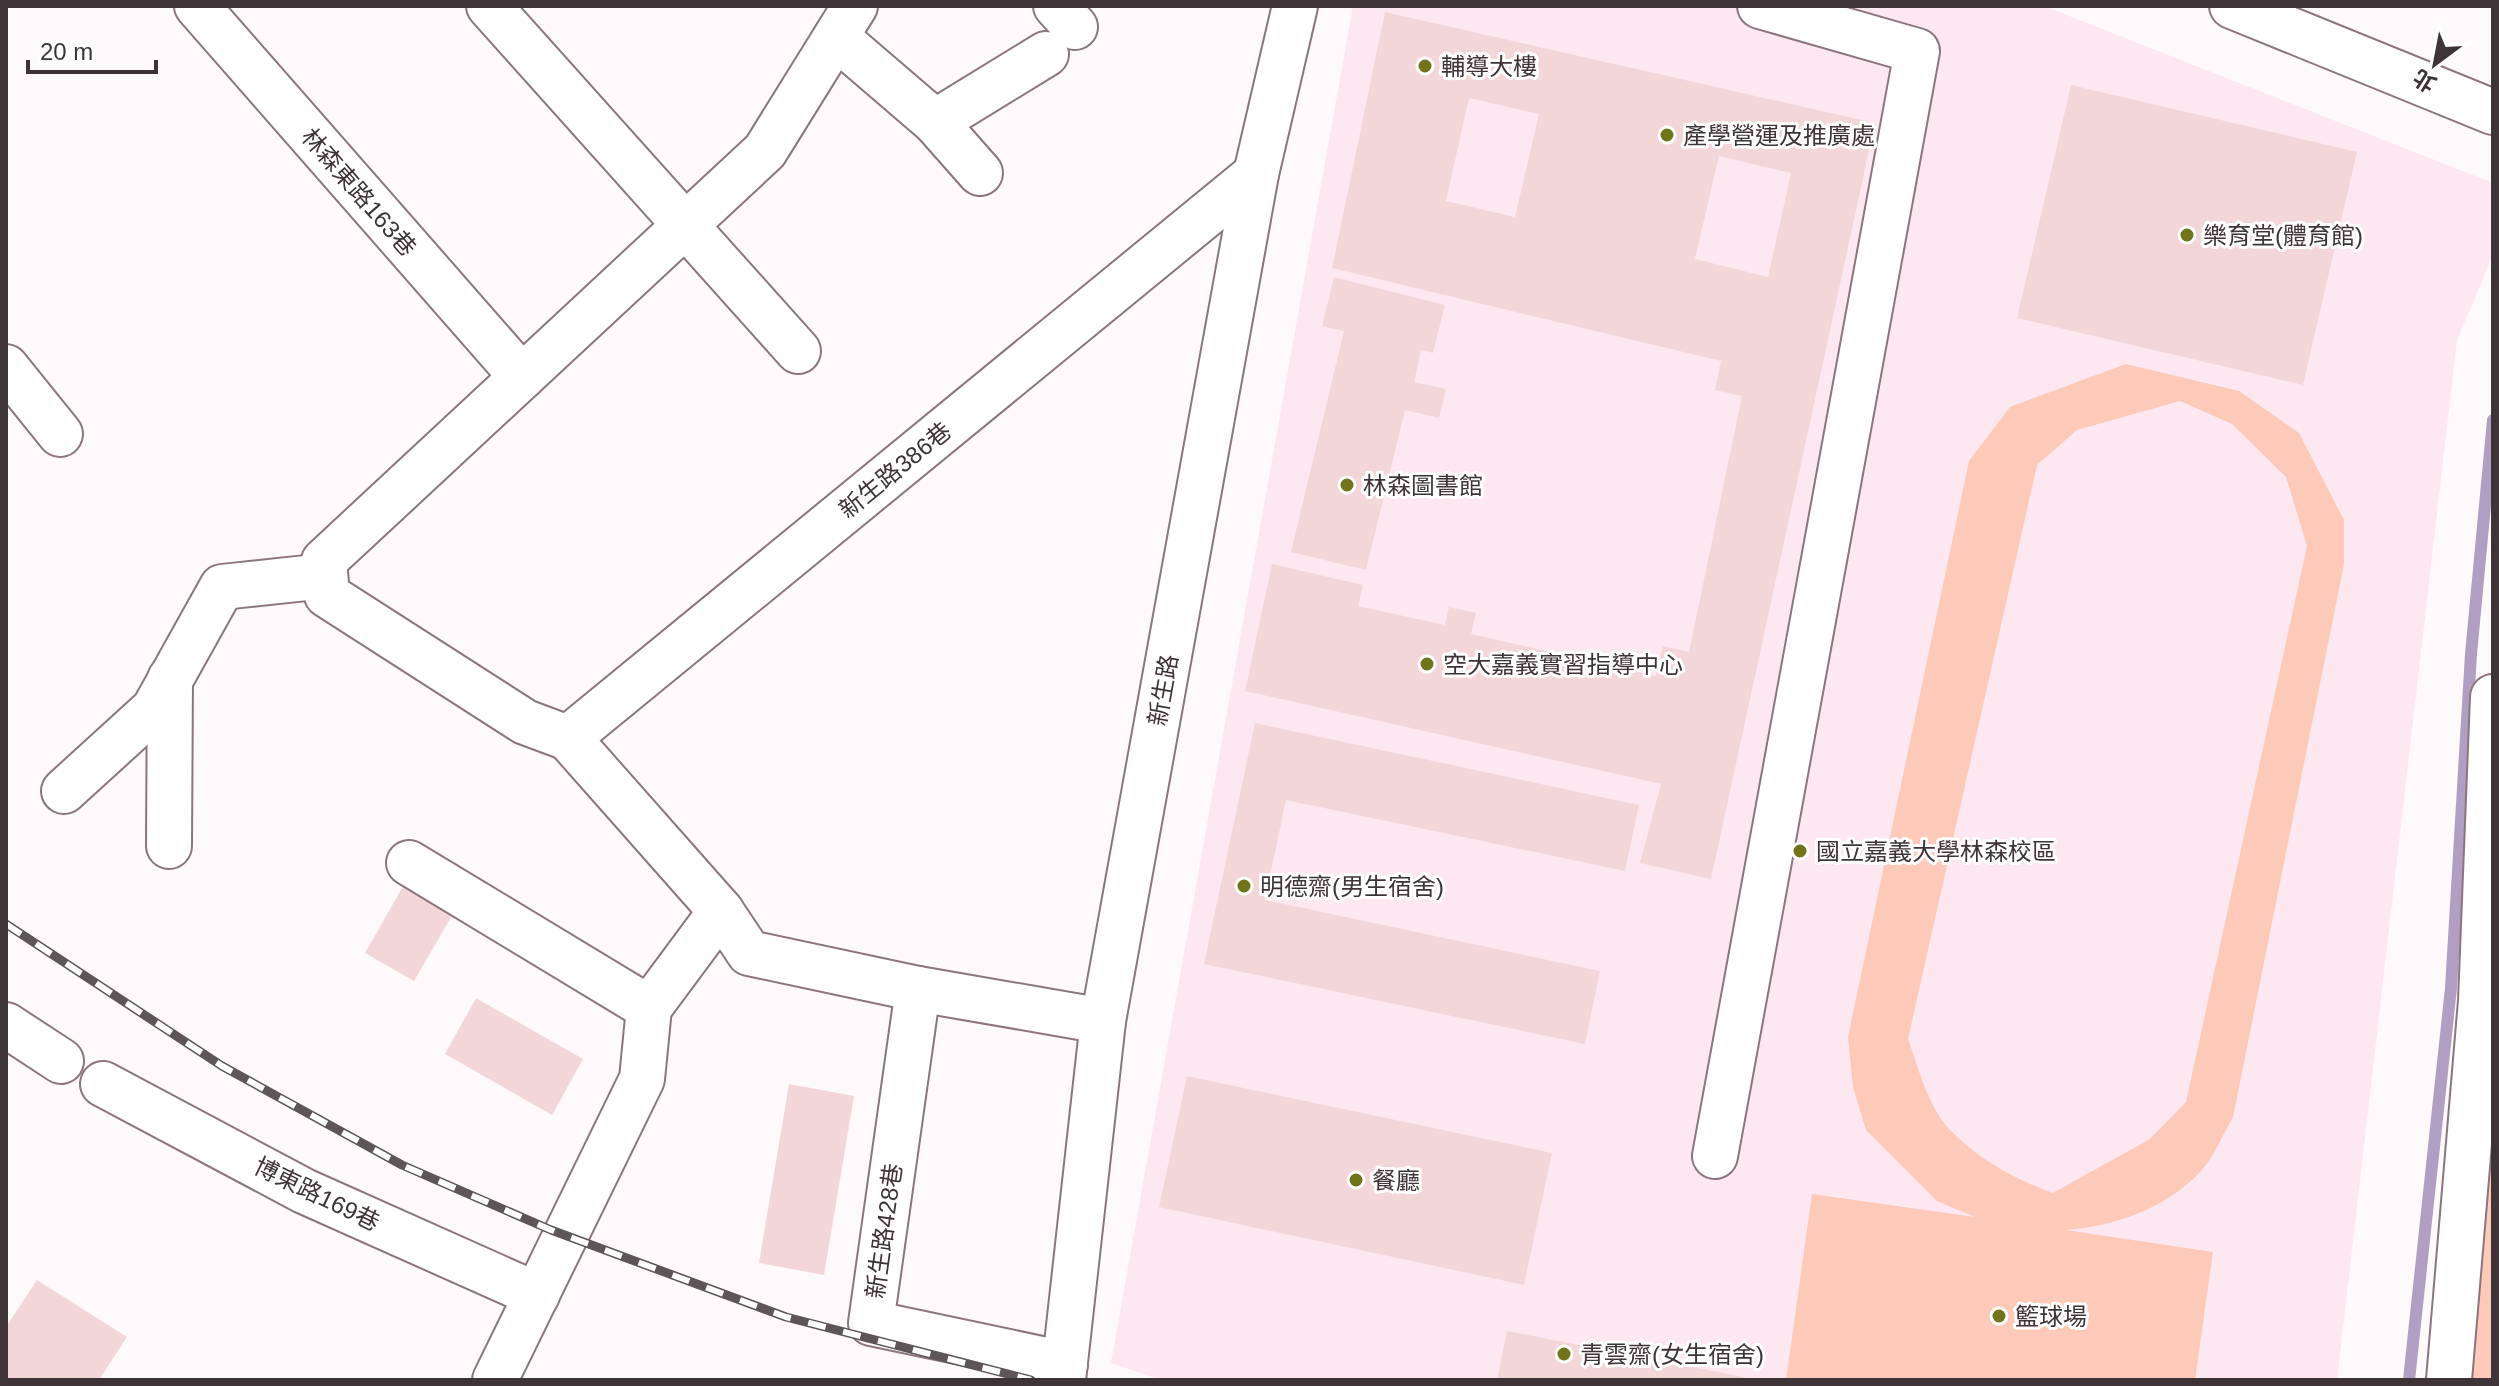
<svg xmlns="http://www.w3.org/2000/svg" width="2499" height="1386" viewBox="0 0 2499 1386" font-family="Helvetica,'Noto Sans TC',sans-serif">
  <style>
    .built { fill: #fde8f1 }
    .green { fill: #fdc9b8; fill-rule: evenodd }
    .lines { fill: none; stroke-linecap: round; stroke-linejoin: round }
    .stream { stroke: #b09ec3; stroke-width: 12 }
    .building { fill: #f3d7d8; fill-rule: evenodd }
    .minor-casing { stroke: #8c757e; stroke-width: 48 }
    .major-casing { stroke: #8c757e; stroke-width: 48 }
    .minor { stroke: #fff; stroke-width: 44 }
    .major { stroke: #fff; stroke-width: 44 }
    .rail-casing { stroke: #5e5559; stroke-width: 9 }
    .rail { stroke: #fff; stroke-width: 6; stroke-dasharray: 18; stroke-linecap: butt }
    .poi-dot { fill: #72741b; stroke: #fff; stroke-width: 3 }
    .labels { text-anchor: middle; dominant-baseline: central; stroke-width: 6; stroke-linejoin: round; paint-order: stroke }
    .poi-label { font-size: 24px; fill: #3e3438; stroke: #fff; text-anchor: start }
    .street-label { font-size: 24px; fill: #3e3438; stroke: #fff }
  </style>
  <rect width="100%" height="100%" fill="#fef9fb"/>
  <path class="built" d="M1353,6H2044L2493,183V255L2457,340L2337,1380H1161L1111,1363Z"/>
  <g class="green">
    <path d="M2126,364L2239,391L2299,433L2344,520V564L2233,1117C2223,1134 2214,1157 2201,1171C2167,1208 2113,1227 2066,1230L2213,1252L2195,1380H1786L1812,1194L1975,1217L1937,1201L1866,1130L1853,1087L1848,1037L1969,461L2010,407ZM2180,401L2232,424L2286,477L2307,546L2186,1102L2150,1139L2053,1193C2018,1181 1980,1160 1953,1133C1929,1110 1919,1070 1908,1039L2037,465L2077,430Z"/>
    <path d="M2493,1095V1380H2457Z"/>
  </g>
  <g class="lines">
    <path class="stream" d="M2409,1380L2451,988L2471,654L2493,420"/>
  </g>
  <g class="building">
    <path d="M1385,12L1875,123L1711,879L1640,863L1661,784L1245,691L1272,564L1363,585L1358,606L1445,625L1449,607L1476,613L1471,634L1656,676L1663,646L1689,652L1742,396L1715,390L1721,361L1332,268ZM1469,98L1539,114L1515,217L1446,201ZM1719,156L1791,173L1768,277L1695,259Z"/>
    <path d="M2071,85L2357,152L2303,385L2017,318Z"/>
    <path d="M1334,277L1445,305L1433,353L1421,350L1414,382L1446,389L1439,418L1405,410L1366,570L1291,552L1344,331L1322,326Z"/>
    <path d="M1255,723L1639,805L1625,871L1286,800L1265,900L1600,971L1585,1044L1204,964Z"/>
    <path d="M405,883L454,912L414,981L365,953Z"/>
    <path d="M476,998L583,1059L552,1115L445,1054Z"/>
    <path d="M1187,1076L1552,1153L1524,1285L1159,1207Z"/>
    <path d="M789,1084L854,1096L824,1275L759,1263Z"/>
    <path d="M37,1280L127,1337L99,1380H6V1327Z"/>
    <path d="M1507,1331L1744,1377L1743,1380H1497Z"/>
  </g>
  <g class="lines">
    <defs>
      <g id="minor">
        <path d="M197,6L522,377"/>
        <path d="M489,6L798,351"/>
        <path d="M855,6L765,151L324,561L327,595L525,722L568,738L1256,174"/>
        <path d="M1056,6L1075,27"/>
        <path d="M836,37L935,122L980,173"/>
        <path d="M935,122L1046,54"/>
        <path d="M6,367L60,434"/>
        <path d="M64,791L154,709L222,587L325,576"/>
        <path d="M169,846L170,679"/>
        <path d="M409,863L649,1008"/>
        <path d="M721,911L749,953L918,989L1103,1021"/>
        <path d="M918,989L871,1323L1065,1364"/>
        <path d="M6,1025L61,1061"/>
        <path d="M103,1084L304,1191L537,1295"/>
        <path d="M1715,1156L1917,51L1760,6"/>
        <path d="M495,1380L642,1079L649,1008L721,911L568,738"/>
        <path d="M1063,1380L1103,1021L1256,174L1295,6"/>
        <path d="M2449,1380L2481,1001L2493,697"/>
      </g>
      <path id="major" d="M2232,6L2493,112"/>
    </defs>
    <use href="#minor" class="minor-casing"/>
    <use href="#major" class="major-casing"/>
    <use href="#minor" class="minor"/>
    <use href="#major" class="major"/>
    <defs>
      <path id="rail" d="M6,924L222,1066L402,1165L551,1230L786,1317L1031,1380"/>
    </defs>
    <use href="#rail" class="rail-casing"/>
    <use href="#rail" class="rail"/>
  </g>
  <g class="poi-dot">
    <circle cx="1425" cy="66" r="8"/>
    <circle cx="1667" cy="135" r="8"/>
    <circle cx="2187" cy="235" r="8"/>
    <circle cx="1347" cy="485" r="8"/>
    <circle cx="1427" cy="664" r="8"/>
    <circle cx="1800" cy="851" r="8"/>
    <circle cx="1244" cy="886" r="8"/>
    <circle cx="1356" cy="1180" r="8"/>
    <circle cx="1999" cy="1316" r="8"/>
    <circle cx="1564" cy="1354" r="8"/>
  </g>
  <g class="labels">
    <g class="poi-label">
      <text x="1441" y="66">輔導大樓</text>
      <text x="1683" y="135">產學營運及推廣處</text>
      <text x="2203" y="235">樂育堂(體育館)</text>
      <text x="1363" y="485">林森圖書館</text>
      <text x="1443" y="664">空大嘉義實習指導中心</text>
      <text x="1816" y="851">國立嘉義大學林森校區</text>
      <text x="1260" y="886">明德齋(男生宿舍)</text>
      <text x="1372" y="1180">餐廳</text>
      <text x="2015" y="1316">籃球場</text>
      <text x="1580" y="1354">青雲齋(女生宿舍)</text>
    </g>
    <g class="street-label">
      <text transform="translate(359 192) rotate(49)">林森東路163巷</text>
      <text transform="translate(895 470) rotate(-39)">新生路386巷</text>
      <text transform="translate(1163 690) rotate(-80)">新生路</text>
      <text transform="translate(317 1194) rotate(26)">博東路169巷</text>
      <text transform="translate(884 1231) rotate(-82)">新生路428巷</text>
    </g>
  </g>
  <rect width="2499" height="1386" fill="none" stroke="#3e3438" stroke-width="16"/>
  <g transform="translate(2435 64) rotate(212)" stroke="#ffffff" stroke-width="6" paint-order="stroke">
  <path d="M0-6L14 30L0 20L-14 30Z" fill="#3e3438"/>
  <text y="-12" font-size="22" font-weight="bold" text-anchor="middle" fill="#3e3438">北</text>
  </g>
  <path d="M28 60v12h128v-12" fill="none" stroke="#3e3438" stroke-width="4"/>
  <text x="40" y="60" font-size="24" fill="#3e3438" stroke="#ffffff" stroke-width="6" paint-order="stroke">20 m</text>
</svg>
